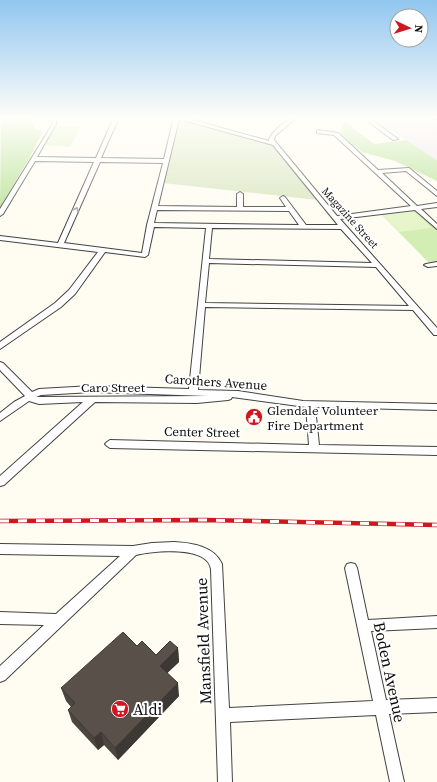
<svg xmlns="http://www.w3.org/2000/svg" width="437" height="782" viewBox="0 0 437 782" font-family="'Source Serif 4',serif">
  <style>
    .industrial { fill: #ede2ee }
    .green { fill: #d3eeb5 }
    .forest { fill: #b6e193 }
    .cemetery { fill: #d8e5be }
    .pitch { fill: #e5f5c8 }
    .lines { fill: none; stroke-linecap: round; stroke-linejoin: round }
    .minor-casing { stroke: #424242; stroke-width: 2 }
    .minor { fill: #fff; fill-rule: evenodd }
    .rail-casing { stroke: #cf1720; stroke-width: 4.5 }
    .rail { stroke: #fff; stroke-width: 3; stroke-dasharray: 9; stroke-linecap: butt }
    .wall { fill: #4d4540 }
    .shaded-wall { fill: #3e3834 }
    .building { fill: #59504a; stroke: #3e3834 }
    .oneway { stroke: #9f9f9f }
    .labels { text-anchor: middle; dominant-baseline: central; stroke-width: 4; stroke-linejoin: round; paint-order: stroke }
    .far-street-label { font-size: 11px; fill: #0f0f0f; stroke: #fff }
    .street-label { font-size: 13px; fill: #0f0f0f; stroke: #fff }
    .poi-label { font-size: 13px; fill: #0f0f0f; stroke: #fff; text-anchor: start }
    .near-street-label { font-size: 16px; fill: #0f0f0f; stroke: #fff }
    .near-poi-label { font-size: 16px; fill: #0f0f0f; stroke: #fff; text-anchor: start }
  </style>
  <rect width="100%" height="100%" fill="#fffcf1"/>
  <path class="industrial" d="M371,117H437V160L406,140Z"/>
  <g class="green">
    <path d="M55,126L81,127L70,147L45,145Z"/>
    <path d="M414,209L437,230V262L429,263L380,213Z"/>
  </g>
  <g class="forest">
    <path d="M1,117H29L36,130L43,131L29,159L0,207Z"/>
    <path d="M344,121L374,144L406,140L437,160V181L395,161L362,152L349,143L340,132Z"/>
  </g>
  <path class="cemetery" d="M179,119L272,145L318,200L163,183Z"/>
  <path class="pitch" d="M413,211L432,228L399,232L382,214Z"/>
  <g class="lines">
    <defs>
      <g id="minor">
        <path d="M52,117H56V124L37,157L96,158L114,117H119L101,158L164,159L174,117H182L269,141C269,133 289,117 297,117L275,136L274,140L337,216L411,206L334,135L317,133V131L319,130L338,133L378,170L409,168L437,191V196L406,171L382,173L417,206L437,203V207L421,209L437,224V229L415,210L340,219L437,328V335H434L413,310L205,307L198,390L238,391L303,401L437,404V410L315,407L319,445L437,447V455L110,448L107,446L105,444L107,442L110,440L309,445L306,407L232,397L231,399L228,400L197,403L95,402L4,485L0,486V476L83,402L39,404L29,401L0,421V413L14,402L25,396L0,370V362L3,363L32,392L39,389L92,386L189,389L206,228L154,227L148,255L145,257L105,252L75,294L61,307L0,349V342L55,303L69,290L98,252L0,240V236L58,243L94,162L35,161L3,214L0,216V209L49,130L52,124ZM179,119L273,145L338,225H306L285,197L283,196L280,198L286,207H243V194L240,192L237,194V207L158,206ZM100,162L163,163L147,225L142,253L64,243ZM157,210L289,211L299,225L154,223ZM212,228L341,229L372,263L209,259ZM209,263L376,267L409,306L205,303ZM92,392L208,396L36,397L41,395Z"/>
        <path d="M362,117H368L398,139L393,140Z"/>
        <rect x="435" y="117" width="2" height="2"/>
        <path d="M437,262V266L428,267L424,265L426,264Z"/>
        <path d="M174,542C192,543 214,546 222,564L229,708L373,701L345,568L347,564L351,563L355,564L357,568L368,620L437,616V628L371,631L386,700L437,698V712L389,714L404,782H390L376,715L230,722L232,782H218L211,569C207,545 153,551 136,555L5,680L0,682V666L44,625L0,624V612L56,614L120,556L0,554V544L133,546L152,543Z"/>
      </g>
    </defs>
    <use href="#minor" class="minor-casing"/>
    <use href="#minor" class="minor"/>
    <defs>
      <path id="rail" d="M0,521L204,520L437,525"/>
    </defs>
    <use href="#rail" class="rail-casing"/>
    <use href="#rail" class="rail"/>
  </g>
  <path class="wall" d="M137,646L156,655L178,648L179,662L167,673L179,696L118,760L104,745L98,750L72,722L68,710L71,707L66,701L61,688Z"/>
  <g class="shaded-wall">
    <path d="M178,648L179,662L161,679L160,666Z"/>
    <path d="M178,683L179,696L118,760L115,748Z"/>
    <path d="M101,732L104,745L98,750L94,738Z"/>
  </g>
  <path class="building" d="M123,632L137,646L142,641L156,655L170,641L178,648L160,666L178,683L115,748L101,732L94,738L68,710L75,703L61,688Z"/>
  <defs><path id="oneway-chevron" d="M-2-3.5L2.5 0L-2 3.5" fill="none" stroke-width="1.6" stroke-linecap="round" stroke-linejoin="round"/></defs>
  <use class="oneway" href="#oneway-chevron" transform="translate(76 210) rotate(-66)"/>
  <linearGradient id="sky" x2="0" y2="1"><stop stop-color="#91c6f0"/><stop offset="0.52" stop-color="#fffef9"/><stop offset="1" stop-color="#fffef9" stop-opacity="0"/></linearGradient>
  <rect width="437" height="227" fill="url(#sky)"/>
  <defs>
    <symbol id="civic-disc" viewBox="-11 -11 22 22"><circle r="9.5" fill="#cf1720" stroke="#fff"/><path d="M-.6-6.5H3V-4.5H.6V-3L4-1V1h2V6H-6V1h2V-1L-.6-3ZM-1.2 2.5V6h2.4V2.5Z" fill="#fff"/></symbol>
    <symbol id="supermarket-disc" viewBox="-11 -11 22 22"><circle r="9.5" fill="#cf1720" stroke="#fff"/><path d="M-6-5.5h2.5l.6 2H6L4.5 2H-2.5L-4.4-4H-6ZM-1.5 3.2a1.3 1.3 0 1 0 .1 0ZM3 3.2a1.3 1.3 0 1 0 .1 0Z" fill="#fff"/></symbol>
  </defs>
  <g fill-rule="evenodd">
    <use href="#civic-disc" x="244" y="407" width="20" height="20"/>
    <use href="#supermarket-disc" x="110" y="699" width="20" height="20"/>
  </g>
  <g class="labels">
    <g class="far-street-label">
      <text transform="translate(350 218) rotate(48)">Magazine Street</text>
    </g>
    <g class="street-label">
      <text transform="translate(216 382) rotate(4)">Carothers Avenue</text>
      <text x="113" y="387">Caro Street</text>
      <text transform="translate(202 432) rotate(1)">Center Street</text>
    </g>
    <g class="poi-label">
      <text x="267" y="410">Glendale Volunteer<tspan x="267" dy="15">Fire Department</tspan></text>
    </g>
    <g class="near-street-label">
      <text transform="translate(203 641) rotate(-92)">Mansfield Avenue</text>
      <text transform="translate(390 672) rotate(78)">Boden Avenue</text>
    </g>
    <g class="near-poi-label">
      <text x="133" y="709">Aldi</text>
    </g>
  </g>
  <g transform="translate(409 28) rotate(94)"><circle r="19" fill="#ffffff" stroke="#9f9f9f"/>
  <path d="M0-3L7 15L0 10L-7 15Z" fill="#cf1720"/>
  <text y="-6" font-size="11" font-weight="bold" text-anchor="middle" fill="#0f0f0f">N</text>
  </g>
</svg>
